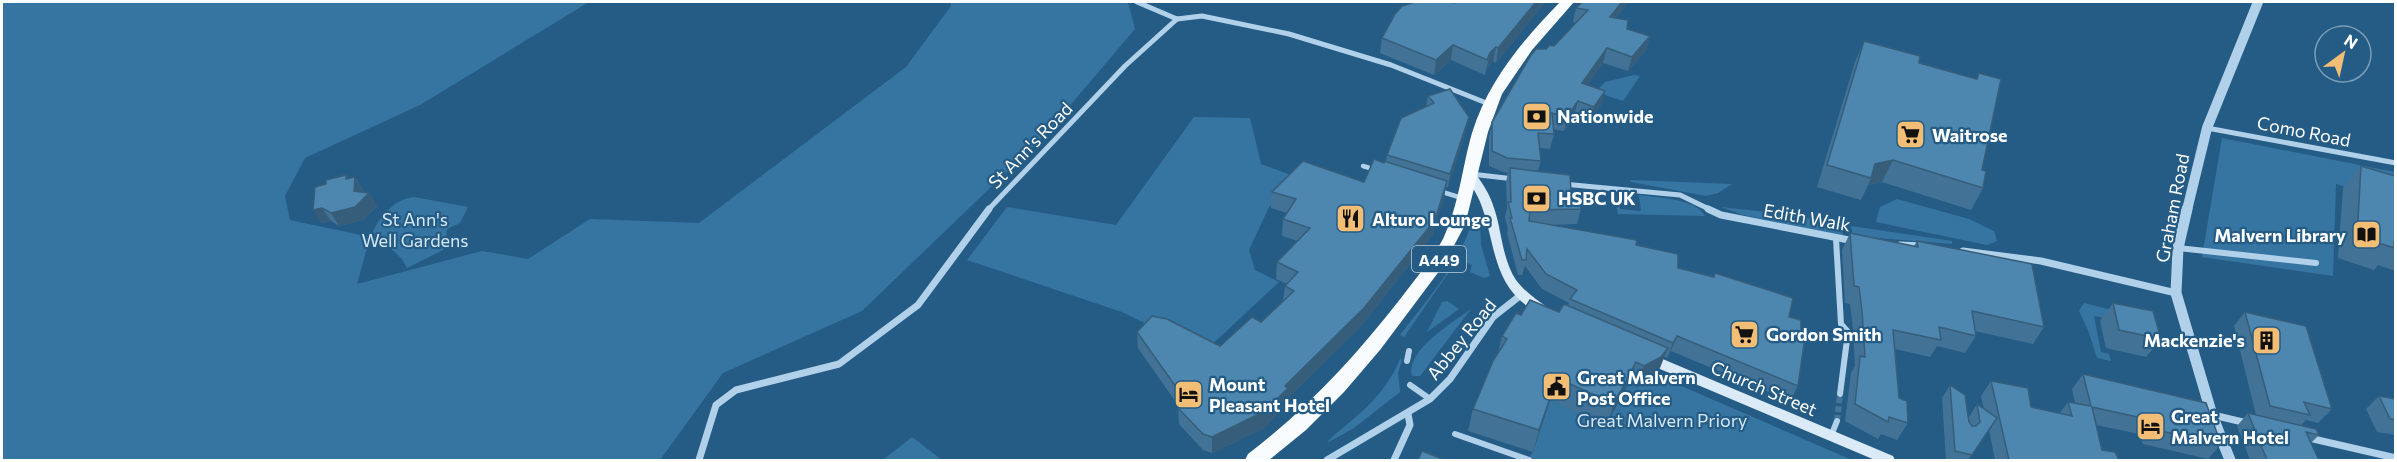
<svg xmlns="http://www.w3.org/2000/svg" width="2397" height="462" viewBox="0 0 2397 462" font-family="Commissioner,sans-serif">
  <style>
    .green { fill: #3675a2 }
    .lines { fill: none; stroke-linecap: round; stroke-linejoin: round }
    .pedestrian-tunnel { stroke: #467498; stroke-width: 6; stroke-dasharray: 6 3; stroke-linecap: butt }
    .pedestrian-far1 { stroke: #b0d1e9; stroke-width: 4.5 }
    .pedestrian { stroke: #b0d1e9; stroke-width: 6 }
    .minor-far1 { stroke: #b0d1e9; stroke-width: 5 }
    .minor { stroke: #b0d1e9; stroke-width: 7 }
    .tertiary-far1 { stroke: #b0d1e9; stroke-width: 10 }
    .tertiary { stroke: #b0d1e9; stroke-width: 11 }
    .secondary { fill: #daebf7; fill-rule: evenodd }
    .trunk { fill: #f9fcfe; fill-rule: evenodd }
    .wall { fill: #427396 }
    .shaded-wall { fill: #365e7a }
    .building { fill: #4d86ae; stroke: #365e7a; stroke-width: 1.5 }
    .labels { text-anchor: middle; dominant-baseline: central; stroke-width: 4.5; stroke-linejoin: round; paint-order: stroke }
    .shield { fill: #255c86; stroke: #becedb; stroke-width: 1.5 }
    .shield-label { font-size: 16px; font-weight: bold; fill: #fff }
    .poi-label { font-size: 18px; font-weight: bold; fill: #fff; stroke: #255c86; text-anchor: start }
    .street-label { font-size: 18px; fill: #fff; stroke: #255c86 }
    .park-label { font-size: 18px; fill: #d4e8f7; stroke: #255c86 }
  </style>
  <rect width="100%" height="100%" fill="#255c86"/>
  <g class="green">
    <path d="M2,2H589L420,105L305,158L285,196L290,220L370,237L357,284L482,251L528,259L590,219L699,223L906,67L951,6V2H1128L1135,29L1044,136L862,311L723,373L660,460H2Z"/>
    <path d="M1634,75L1640,76L1623,101L1596,92L1605,82Z"/>
    <path d="M1194,117L1250,118L1261,164L1299,178L1269,207L1249,250L1255,270L1279,282L1204,352L1122,312L967,260L1007,207L1116,225Z"/>
    <path d="M2222,138L2395,172V203L2336,184L2333,276L2202,257Z"/>
    <path d="M1630,180L1732,184L1718,193L1706,196L1631,182Z"/>
    <path d="M1614,194L1622,195L1623,199L1619,200L1620,209L1641,211L1639,195C1657,198 1696,198 1705,216L1618,214Z"/>
    <path d="M414,197L468,207L460,223L447,229L445,249L407,268L402,259L373,232C379,216 397,198 414,197Z"/>
    <path d="M1897,199L1969,219L1994,231L1997,241L1987,245L1876,222L1880,207Z"/>
    <path d="M1721,207L1785,214L1842,224L1843,236L1743,215Z"/>
    <path d="M1473,216H1480L1481,245L1490,276L1484,278L1470,272L1472,265L1458,259L1404,337L1400,335C1425,302 1465,258 1473,216Z"/>
    <path d="M1851,226L1952,241V244L1853,236Z"/>
    <path d="M1447,301L1459,309L1427,332L1442,302Z"/>
    <path d="M2084,303L2120,312L2123,321L2094,316L2101,352L2109,354L2111,361L2097,358L2088,330L2079,311Z"/>
    <path d="M1471,309L1420,376H1412C1406,350 1452,323 1471,309Z"/>
    <path d="M1400,359L1402,360L1398,373L1400,392L1354,428L1327,443C1333,434 1343,429 1351,421C1372,404 1390,384 1400,359Z"/>
    <path d="M1656,375L1852,460H1527L1533,452L1550,400L1606,425L1628,384L1636,388Z"/>
    <path d="M912,437L942,460H883Z"/>
  </g>
  <g class="lines">
    <path class="pedestrian-tunnel" d="M1837,421L1840,394"/>
    <g class="pedestrian-far1">
      <path d="M1363,166L1376,170"/>
      <path d="M1439,191L1462,198"/>
    </g>
    <g class="pedestrian">
      <path d="M1836,239L1841,324L1848,332L1840,394"/>
      <path d="M2178,248L2316,263"/>
      <path d="M1407,361L1409,351"/>
      <path d="M1410,385L1430,399"/>
      <path d="M1455,434L1529,460"/>
      <path d="M1831,436L1837,421"/>
    </g>
    <g class="minor-far1">
      <path d="M1137,2L1177,19L1202,16L1289,34L1391,65L1489,104"/>
      <path d="M2207,128L2396,163"/>
      <path d="M1471,174L1514,179"/>
      <path d="M1563,184L1680,195L1711,210"/>
      <path d="M988,210L1125,66L1177,19"/>
    </g>
    <g class="minor">
      <path d="M1708,209L1721,215L1854,241"/>
      <path d="M1900,245L1923,246"/>
      <path d="M1963,251L2041,261L2176,293"/>
      <path d="M2213,415L2247,423"/>
      <path d="M2309,438L2396,458"/>
      <path d="M699,460L716,405L736,390L839,364L918,305L989,209"/>
      <path d="M1327,460L1430,399L1450,379L1493,317L1521,295"/>
      <path d="M1394,460L1410,425L1408,414"/>
    </g>
    <path class="tertiary-far1" d="M2187,210L2207,128L2258,2"/>
    <path class="tertiary" d="M2187,209L2178,248L2176,293L2212,415L2230,460"/>
    <g class="secondary">
      <path d="M1470,170L1474,171C1482,183 1490,194 1494,208C1502,231 1502,259 1516,280C1525,292 1536,299 1548,308L1549,311L1548,314C1539,317 1534,311 1527,306C1493,281 1495,243 1482,207C1478,195 1471,185 1464,174Z"/>
      <path d="M1646,352L1893,456L1895,460H1875L1641,361L1639,357L1641,353Z"/>
    </g>
    <path class="trunk" d="M1560,2H1574L1532,50L1502,94L1488,132L1465,225L1443,266L1380,350L1344,392L1306,430L1269,460H1245L1248,454C1307,409 1355,357 1401,298C1415,279 1432,260 1443,239C1459,205 1462,168 1472,133C1488,81 1523,40 1560,2Z"/>
  </g>
  <g class="wall">
    <path d="M1545,2L1496,63L1493,61L1487,68L1485,75L1451,60L1434,75L1380,53L1382,38L1455,3Z"/>
    <path d="M1629,2L1616,18L1627,29L1650,36L1646,50L1628,71L1603,63L1587,85L1601,105L1590,121L1574,116L1564,131L1553,129L1554,134L1550,149L1540,148L1541,161L1538,171L1571,191L1581,209L1577,224L1550,225L1636,245L1678,268L1714,276L1715,273L1789,317L1798,386L1790,401L1671,351L1667,358L1664,357L1659,370L1653,379L1636,388L1628,384L1606,426L1550,400L1533,452L1468,431L1473,409L1498,353L1502,336L1521,315L1559,312L1568,306L1569,303L1542,289L1525,266L1522,275H1518L1507,233L1508,229L1505,217L1507,208L1506,182L1508,173L1504,172L1489,166V137L1492,122L1546,49L1554,46L1576,23L1573,22L1576,8Z"/>
    <path d="M1864,41L1919,63L1976,79L1979,73L1982,170L1983,188L1971,210L1882,182L1868,185L1861,200L1817,187L1855,62Z"/>
    <path d="M1428,96L1466,130L1448,187H1446L1444,197L1432,236L1362,325L1287,399V404L1264,428L1212,453L1203,450L1179,424L1178,408H1180L1138,348L1137,332L1220,346L1261,322L1283,301L1285,286L1287,284L1276,279L1277,262L1298,241L1282,236L1283,219L1287,213L1271,208L1272,192L1364,182L1386,161L1387,155L1426,107Z"/>
    <path d="M2361,166L2395,176L2396,271L2378,265L2374,270L2338,258L2343,188Z"/>
    <path d="M355,177L363,190V192L369,193L377,206L363,220L339,226L331,221L321,223L315,187Z"/>
    <path d="M1850,233L1914,246L1917,241L2044,327L2033,344L1975,331L1976,336L1965,353L1937,346L1930,357L1895,349L1899,398L1908,423L1897,440L1881,434L1878,439L1845,421L1851,373L1855,366L1853,329L1850,304L1845,303L1842,250Z"/>
    <path d="M2113,303L2161,339L2146,357L2106,348L2100,321Z"/>
    <path d="M2245,312L2332,409L2318,423L2306,420L2300,426L2319,435L2311,443L2319,460H2250L2237,426L2248,413L2256,415L2234,326Z"/>
    <path d="M2083,374L2221,444L2208,459L2143,444L2139,434L2096,425L2102,450L2119,460H1995L1989,430L1968,460H1946L1942,398L1950,385L1969,417L1977,404L1984,409L1981,396L1991,381L2031,407L2060,413L2068,402L2075,403L2072,389Z"/>
    <path d="M2379,396L2396,399V435L2377,432L2366,409Z"/>
  </g>
  <g class="shaded-wall">
    <path d="M1536,2H1545L1496,63L1498,48Z"/>
    <path d="M1622,2H1629L1606,31L1610,17Z"/>
    <path d="M1650,36L1646,50L1628,71L1632,57Z"/>
    <path d="M1453,45L1451,60L1434,75L1436,60Z"/>
    <path d="M1496,47L1493,61L1487,68L1485,75L1490,53Z"/>
    <path d="M1607,48L1603,63L1579,97L1582,83Z"/>
    <path d="M1605,91L1601,105L1590,121L1594,107Z"/>
    <path d="M1578,101L1574,116L1564,131L1567,117Z"/>
    <path d="M1469,117L1466,130L1448,187L1450,174Z"/>
    <path d="M1893,160L1882,182L1868,185L1871,178L1875,164Z"/>
    <path d="M346,175L354,188L355,177L363,190L362,200L369,193L377,206L363,220L339,226L331,213L346,179Z"/>
    <path d="M1447,181L1444,197L1432,236L1362,325L1287,399V404L1264,428L1212,453V437L1285,386Z"/>
    <path d="M322,208L331,221L321,223L313,210Z"/>
    <path d="M1677,336L1671,351L1667,358L1673,343Z"/>
    <path d="M1668,348L1659,370L1653,379L1636,388L1644,366Z"/>
    <path d="M1636,362L1628,384L1606,426L1614,404Z"/>
    <path d="M1557,378L1550,400L1533,452L1539,430Z"/>
  </g>
  <g class="building">
    <path d="M1415,2H1450L1455,3L1457,2H1536L1498,48L1496,47L1490,53L1487,60L1453,45L1436,60L1382,38L1395,14L1402,6Z"/>
    <path d="M1582,2H1622L1610,17L1628,20L1627,29L1650,36L1632,57L1607,48L1582,83L1605,91L1594,107L1578,101L1567,117L1552,113L1554,134L1538,133L1541,161L1507,158L1492,151V122L1531,55L1536,49H1546L1550,45L1554,46L1588,10L1576,8Z"/>
    <path d="M1864,41L1920,56L1919,63L1977,79L1979,73L2001,79L1982,170L1986,171L1983,188L1893,160L1875,164L1871,178L1827,165Z"/>
    <path d="M1450,89L1469,117L1450,174L1387,155L1401,118L1434,103L1428,96Z"/>
    <path d="M1374,159L1384,163V161L1447,181L1435,220L1364,308L1285,386L1288,388L1265,411L1212,437L1203,434L1178,408L1188,404L1137,332L1152,316L1167,319L1220,346L1252,317L1261,322L1294,291L1285,286L1298,272L1277,262L1310,228L1283,219L1296,199L1272,192L1303,161L1364,182Z"/>
    <path d="M2361,166L2395,176L2396,242H2394V248L2357,236Z"/>
    <path d="M1510,168L1570,175L1571,191H1579L1581,209L1530,210L1529,221L1637,240L1636,245L1678,254V268L1714,277L1715,273L1793,298L1789,317L1801,320V329L1806,330L1798,386L1677,336L1673,343L1570,299L1577,290L1546,274L1527,249L1526,260H1522L1510,218H1512L1508,202H1511Z"/>
    <path d="M346,175V179L355,177L354,191L369,193L355,207L331,213L322,208L313,210L315,187L326,184V180Z"/>
    <path d="M1850,233L1918,247L1917,241L2032,264L2044,327L1972,311L1976,336L1939,327L1941,340L1893,330L1899,398L1907,401L1908,423L1889,417L1888,422L1855,404L1860,356L1865,357L1862,311L1859,287L1854,286Z"/>
    <path d="M1530,300L1559,312L1564,304L1668,348L1661,357L1644,366L1636,362L1614,404L1557,378L1539,430L1473,409L1493,361L1507,339L1502,336L1516,313L1521,315Z"/>
    <path d="M2113,303L2153,311L2161,339L2119,330Z"/>
    <path d="M2245,312L2306,326L2332,409L2304,402L2310,415L2270,406Z"/>
    <path d="M2083,374L2206,403L2221,444L2156,430L2151,420L2092,407L2102,450L2115,452L2119,460H2009L1991,381L2028,388L2031,407L2072,416L2068,402L2091,406Z"/>
    <path d="M1950,385L1965,395L1969,422L1972,426H1976L1980,422L1977,404L1997,418L1972,455L1955,451Z"/>
    <path d="M2379,396L2396,399V420L2390,419Z"/>
    <path d="M2248,413L2316,429L2319,435L2306,432L2319,460H2267Z"/>
    <path d="M1422,451L1445,460H1418Z"/>
  </g>
  <defs>
    <symbol id="bank-square" viewBox="-11 -11 22 22"><rect x="-9" y="-9" width="18" height="18" rx="4" fill="#f2bd74" stroke="#255c86"/><path d="M-6-4H6V4H-6ZM0-2.3a2.3 2.3 0 1 0 0 4.6a2.3 2.3 0 1 0 0-4.6Z" fill="#111"/></symbol>
    <symbol id="supermarket-square" viewBox="-11 -11 22 22"><rect x="-9" y="-9" width="18" height="18" rx="4" fill="#f2bd74" stroke="#255c86"/><path d="M-6-5.5h2.5l.6 2H6L4.5 2H-2.5L-4.4-4H-6ZM-1.5 3.2a1.3 1.3 0 1 0 .1 0ZM3 3.2a1.3 1.3 0 1 0 .1 0Z" fill="#111"/></symbol>
    <symbol id="restaurant-square" viewBox="-11 -11 22 22"><rect x="-9" y="-9" width="18" height="18" rx="4" fill="#f2bd74" stroke="#255c86"/><path d="M-5-6h1v4h1v-4h1v4h1v-4h1v5L-1.5 .5V6h-2V.5L-5-1ZM5-6V6H3V1.5H1.5Q1.5-4 5-6Z" fill="#111"/></symbol>
    <symbol id="library-square" viewBox="-11 -11 22 22"><rect x="-9" y="-9" width="18" height="18" rx="4" fill="#f2bd74" stroke="#255c86"/><path d="M-6-4Q-3-5.5-.7-3.5V5Q-3 3-6 4ZM6-4Q3-5.5 .7-3.5V5Q3 3 6 4Z" fill="#111"/></symbol>
    <symbol id="building-square" viewBox="-11 -11 22 22"><rect x="-9" y="-9" width="18" height="18" rx="4" fill="#f2bd74" stroke="#255c86"/><path d="M-4-6H4V6H1V3H-1V6H-4ZM-2.5-4.3h1.7v1.8h-1.7ZM.8-4.3h1.7v1.8H.8ZM-2.5-1h1.7V.8h-1.7ZM.8-1h1.7V.8H.8Z" fill="#111"/></symbol>
    <symbol id="civic-square" viewBox="-11 -11 22 22"><rect x="-9" y="-9" width="18" height="18" rx="4" fill="#f2bd74" stroke="#255c86"/><path d="M-.6-6.5H3V-4.5H.6V-3L4-1V1h2V6H-6V1h2V-1L-.6-3ZM-1.2 2.5V6h2.4V2.5Z" fill="#111"/></symbol>
    <symbol id="hotel-square" viewBox="-11 -11 22 22"><rect x="-9" y="-9" width="18" height="18" rx="4" fill="#f2bd74" stroke="#255c86"/><path d="M-6-4.5h1.5V1H6V5H4.5V3h-9V5H-6ZM-4 0a1.8 1.8 0 1 1 3.6 0ZM.5 0V-2.5h3Q6-2.5 6 0Z" fill="#111"/></symbol>
  </defs>
  <g fill-rule="evenodd">
    <use href="#bank-square" x="1520" y="100" width="33" height="33"/>
    <use href="#supermarket-square" x="1894" y="118" width="33" height="33"/>
    <use href="#bank-square" x="1520" y="182" width="33" height="33"/>
    <use href="#restaurant-square" x="1334" y="202" width="33" height="33"/>
    <use href="#library-square" x="2350" y="218" width="33" height="33"/>
    <use href="#supermarket-square" x="1728" y="318" width="33" height="33"/>
    <use href="#building-square" x="2250" y="324" width="33" height="33"/>
    <use href="#civic-square" x="1540" y="370" width="33" height="33"/>
    <use href="#hotel-square" x="1172" y="378" width="33" height="33"/>
    <use href="#hotel-square" x="2134" y="410" width="33" height="33"/>
  </g>
  <g class="labels">
    <rect class="shield" x="1412" y="246" width="54" height="26" rx="4.5"/>
    <g class="shield-label">
      <text x="1439" y="259">A449</text>
    </g>
    <g class="poi-label">
      <text x="1557" y="116">Nationwide</text>
      <text x="1932" y="135">Waitrose</text>
      <text x="1558" y="198">HSBC UK</text>
      <text x="1372" y="219">Alturo Lounge</text>
      <text x="2346" y="235" text-anchor="end">Malvern Library</text>
      <text x="1766" y="334">Gordon Smith</text>
      <text x="2245" y="340" text-anchor="end">Mackenzie's</text>
      <text x="1577" y="377">Great Malvern<tspan x="1577" dy="21">Post Office</tspan></text>
      <text x="1209" y="384">Mount<tspan x="1209" dy="21">Pleasant Hotel</tspan></text>
      <text x="2171" y="416">Great<tspan x="2171" dy="21">Malvern Hotel</tspan></text>
    </g>
    <g class="street-label">
      <text transform="translate(2304 131) rotate(11)">Como Road</text>
      <text transform="translate(1030 145) rotate(-46)">St Ann's Road</text>
      <text transform="translate(2172 208) rotate(-79)">Graham Road</text>
      <text transform="translate(1807 217) rotate(10)">Edith Walk</text>
      <text transform="translate(1461 339) rotate(-51)">Abbey Road</text>
      <text transform="translate(1764 388) rotate(23)">Church Street</text>
    </g>
    <g class="park-label">
      <text x="415" y="219">St Ann's<tspan x="415" dy="21">Well Gardens</tspan></text>
      <text x="1662" y="420">Great Malvern Priory</text>
    </g>
  </g>
  <rect width="2397" height="462" fill="none" stroke="#ffffff" stroke-width="6"/>
  <g transform="translate(2343 54) rotate(33)"><circle r="28" fill="#255c86" stroke="#7c9db6" stroke-width="1.5"/>
  <path d="M0-4.5L10 22L0 15L-10 22Z" fill="#f2bd74"/>
  <text y="-9" font-size="16" font-weight="bold" text-anchor="middle" fill="#ffffff">N</text>
  </g>
</svg>
